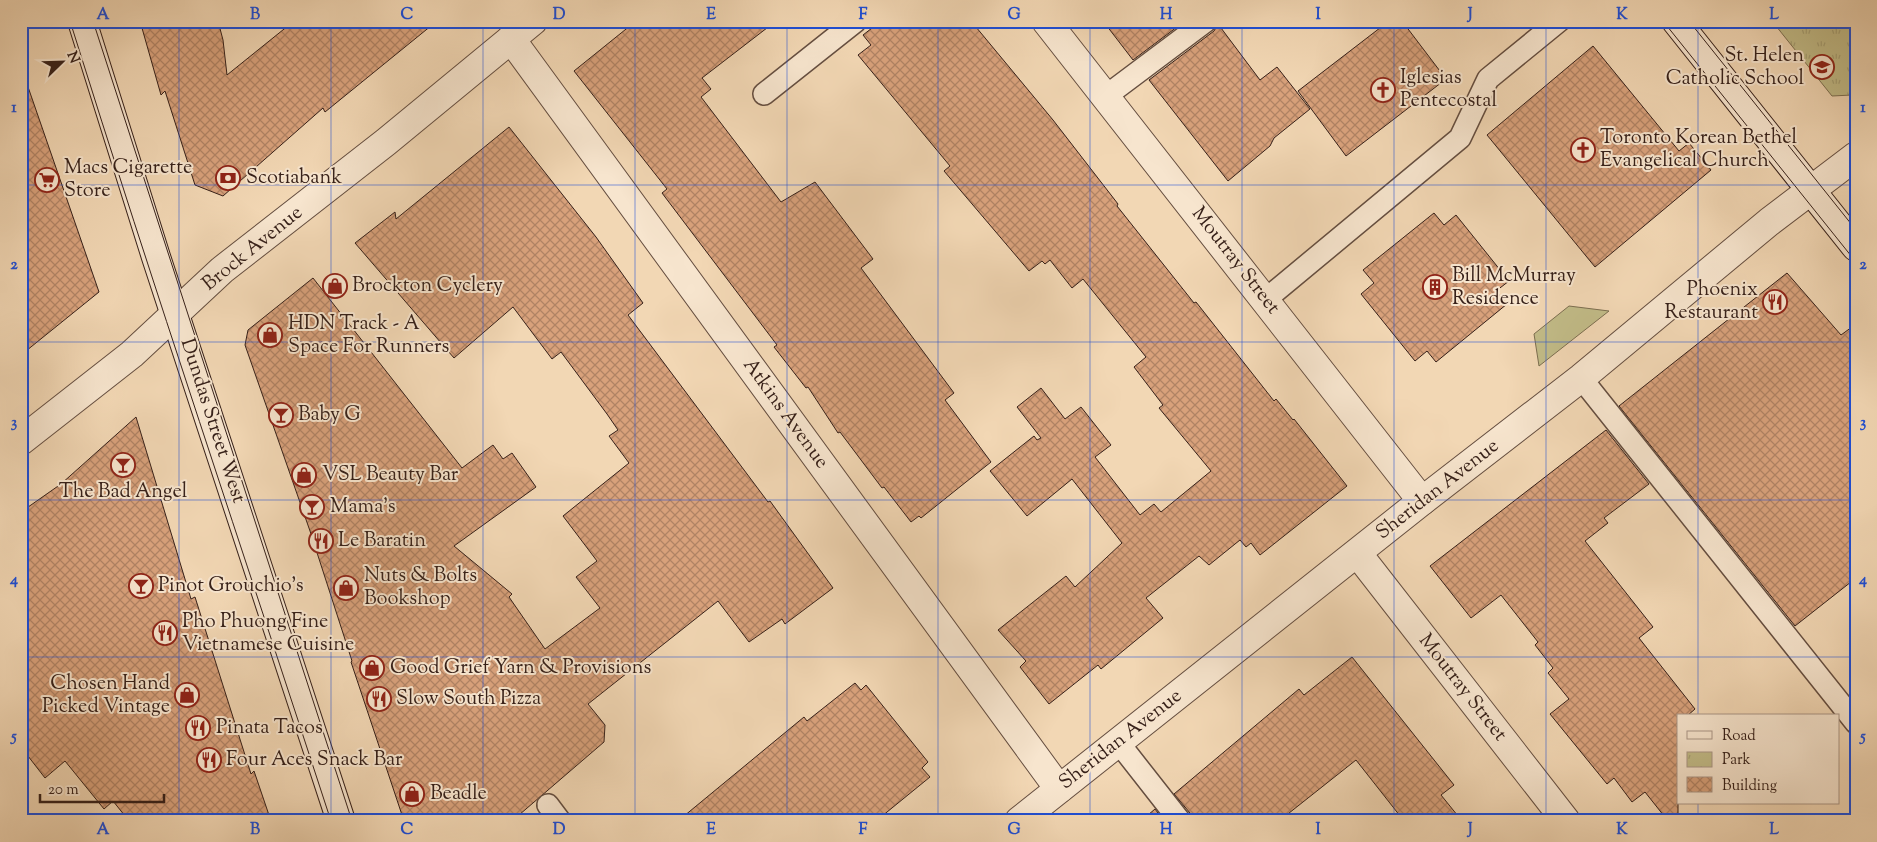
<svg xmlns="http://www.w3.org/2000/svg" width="1877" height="842" viewBox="0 0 1877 842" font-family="'Sorts Mill Goudy',serif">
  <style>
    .grass { fill: #c2bc88; stroke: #7c6e50 }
    .park { fill: url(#park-tufts); stroke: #7c6e50 }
    .building { fill: url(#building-cross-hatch); stroke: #362019 }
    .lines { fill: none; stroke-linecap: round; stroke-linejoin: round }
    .lane-casing { stroke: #654e40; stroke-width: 24 }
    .street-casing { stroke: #654e40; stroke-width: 30 }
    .secondary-casing { stroke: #362019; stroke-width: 30 }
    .lane { stroke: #f7e5ce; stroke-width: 21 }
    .street { stroke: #f7e5ce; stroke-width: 28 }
    .secondary { stroke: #f7e5ce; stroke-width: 28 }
    .tram { stroke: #362019; stroke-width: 1 }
    .grid { fill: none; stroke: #1d4ed8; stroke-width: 1; stroke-opacity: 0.55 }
    .labels { text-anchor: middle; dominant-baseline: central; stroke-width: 4; stroke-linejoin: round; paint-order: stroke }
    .poi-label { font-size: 20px; fill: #362019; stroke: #f7e5ce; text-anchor: start }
    .street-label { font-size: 20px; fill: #362019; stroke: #f7e5ce }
    .neatline { fill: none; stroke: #1d4ed8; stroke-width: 2 }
    .grid-label { font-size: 16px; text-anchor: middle; font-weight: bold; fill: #1d4ed8 }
  </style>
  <defs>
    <pattern id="park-tufts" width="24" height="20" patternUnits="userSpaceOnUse" patternTransform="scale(1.25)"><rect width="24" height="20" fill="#c2bc88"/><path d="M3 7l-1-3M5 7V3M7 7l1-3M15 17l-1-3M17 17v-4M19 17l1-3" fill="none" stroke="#a7a175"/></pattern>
    <pattern id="building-cross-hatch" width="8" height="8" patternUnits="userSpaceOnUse" patternTransform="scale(1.25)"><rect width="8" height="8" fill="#d8a17b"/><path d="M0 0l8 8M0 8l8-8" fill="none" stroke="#b08364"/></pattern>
  </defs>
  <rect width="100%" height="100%" fill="#f2d7b4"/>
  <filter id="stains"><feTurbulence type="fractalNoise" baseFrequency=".004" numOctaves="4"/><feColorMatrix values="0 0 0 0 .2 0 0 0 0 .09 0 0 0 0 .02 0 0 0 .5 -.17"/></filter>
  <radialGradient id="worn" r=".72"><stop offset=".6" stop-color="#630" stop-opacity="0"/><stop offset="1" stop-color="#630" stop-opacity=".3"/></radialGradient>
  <path class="grass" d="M1569,306L1609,311L1539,366L1534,334Z"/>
  <path class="park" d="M1772,21H1856V92L1852,95L1832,96Z"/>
  <g class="building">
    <path d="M140,21H218L223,40L227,75L294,21H437L325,112L323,108L223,196L195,185L165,91L161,95Z"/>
    <path d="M636,21H776L702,78L711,89L701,97L781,202L815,182L873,259L861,268L954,393L945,400L991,462L921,518L919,516L911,522L884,487L882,488L840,432L838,433L808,387L806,388L774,347L777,345L662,193L667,189L574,71Z"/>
    <path d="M881,21H971L1053,120L1118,204L1117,206L1194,303L1196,302L1274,401L1276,399L1293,420L1294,419L1347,486L1260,555L1251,543L1246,547L1240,540L1209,565L1199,556L1146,598L1163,618L1101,669L1098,665L1049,704L1020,667L1026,661L998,630L1066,576L1075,587L1122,543L1072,479L1027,516L990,471L1034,436L1037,440L1041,438L1017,407L1041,388L1065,419L1081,407L1111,445L1095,457L1140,515L1154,504L1161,512L1211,471L1159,408L1163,405L1134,367L1146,357L1083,279L1072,288L1050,260L1045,264L1042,261L1029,271L944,171L950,166L858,55L871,45L863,35Z"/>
    <path d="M1103,21H1185L1133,60Z"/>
    <path d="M1389,21H1402L1446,79L1346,156L1298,91Z"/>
    <path d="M1218,24L1260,80L1277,67L1310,109L1274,138L1270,146L1228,181L1149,80L1214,31Z"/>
    <path d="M1593,46L1679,151L1689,143L1711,170L1595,267L1487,135Z"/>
    <path d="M27,84L99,292L21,355V85Z"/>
    <path d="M509,127L596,237L643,303L628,315L768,502L770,501L833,588L785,624L782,619L749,642L718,601L588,704L605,725L604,742L512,821H404L351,662L352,661L310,531L245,345L248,330L313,278L462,468L493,445L503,459L512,453L536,487L454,546L512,594L509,597L545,649L600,608L576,577L597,561L563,516L629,463L609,436L618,430L607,414L561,352L552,359L513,307L454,358L355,243L395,212L396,219Z"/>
    <path d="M1434,213L1444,225L1456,215L1509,281L1496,291L1507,304L1436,362L1427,351L1415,361L1361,294L1374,283L1363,270Z"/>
    <path d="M1787,273L1841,335L1856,324V578L1795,626L1619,406Z"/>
    <path d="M136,417L191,599L195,597L251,774L254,771L271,821H129L113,801L104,809L65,761L45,778L21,747V512L61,484Z"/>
    <path d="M1606,430L1649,484L1604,518L1608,523L1585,541L1653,627L1639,638L1695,709L1687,716H1678V821H1668L1645,792L1632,802L1614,778L1607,784L1550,714L1569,699L1548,673L1553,668L1535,645L1538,642L1501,595L1471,618L1430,566Z"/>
    <path d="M1352,657L1454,785L1441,795L1462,821H1404L1356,760L1279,821H1192L1190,813L1174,794L1299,689L1304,695Z"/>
    <path d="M855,683L861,690L866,685L928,762L922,768L930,777L876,821H678L804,717L807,721Z"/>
    <path d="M1155,809L1164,821H1141Z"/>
  </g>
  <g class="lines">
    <defs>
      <g id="lane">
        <path d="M764,94L856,21"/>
        <path d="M1106,96L1206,21"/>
        <path d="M1265,300L1460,138L1488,79L1559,21"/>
        <path d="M1581,378L1856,723"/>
        <path d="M1118,742L1180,821"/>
        <path d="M548,805L560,821"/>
      </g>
      <g id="street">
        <path d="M1046,21L1422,501"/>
        <path d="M511,39L1059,789"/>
        <path d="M21,441L132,354L222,270L386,142L533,21"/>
        <path d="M1358,554L1566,821"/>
        <path d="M1019,821L1422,501L1581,378L1769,222L1856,156"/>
      </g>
      <g id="secondary">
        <path d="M82,21L156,257L341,821"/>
        <path d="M1676,21L1856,247"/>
      </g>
    </defs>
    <use href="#lane" class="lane-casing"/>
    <use href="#street" class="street-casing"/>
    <use href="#secondary" class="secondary-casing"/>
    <use href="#lane" class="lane"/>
    <use href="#street" class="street"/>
    <use href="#secondary" class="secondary"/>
    <g class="tram">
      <path d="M70,21C154,289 244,554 331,821"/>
      <path d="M93,21L352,821"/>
      <path d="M1663,21L1856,262"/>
      <path d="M1689,21L1856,230"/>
    </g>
  </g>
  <path class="grid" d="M179,21V821M331,21V821M483,21V821M635,21V821M787,21V821M938,21V821M1090,21V821M1242,21V821M1394,21V821M1546,21V821M1698,21V716M21,185H1856M21,342H1856M21,500H1856M21,657H1856M1698,803V821"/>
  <defs>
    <symbol id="school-ring" viewBox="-11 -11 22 22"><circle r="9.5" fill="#f7e5ce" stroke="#8f2418" stroke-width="1.5"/><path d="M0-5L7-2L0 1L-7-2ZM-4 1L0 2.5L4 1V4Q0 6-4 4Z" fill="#8f2418"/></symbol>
    <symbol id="church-ring" viewBox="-11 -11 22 22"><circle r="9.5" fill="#f7e5ce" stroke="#8f2418" stroke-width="1.5"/><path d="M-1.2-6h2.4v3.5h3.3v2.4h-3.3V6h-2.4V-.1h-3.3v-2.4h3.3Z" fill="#8f2418"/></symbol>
    <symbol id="bank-ring" viewBox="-11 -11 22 22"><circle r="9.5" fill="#f7e5ce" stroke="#8f2418" stroke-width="1.5"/><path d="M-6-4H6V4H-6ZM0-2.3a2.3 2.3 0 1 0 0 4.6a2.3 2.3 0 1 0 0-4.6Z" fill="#8f2418"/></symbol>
    <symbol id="supermarket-ring" viewBox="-11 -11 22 22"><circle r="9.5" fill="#f7e5ce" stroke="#8f2418" stroke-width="1.5"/><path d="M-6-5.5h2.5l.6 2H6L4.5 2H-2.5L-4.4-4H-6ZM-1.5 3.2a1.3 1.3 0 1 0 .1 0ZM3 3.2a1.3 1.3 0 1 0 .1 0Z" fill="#8f2418"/></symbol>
    <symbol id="shop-ring" viewBox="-11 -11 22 22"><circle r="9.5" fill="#f7e5ce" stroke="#8f2418" stroke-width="1.5"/><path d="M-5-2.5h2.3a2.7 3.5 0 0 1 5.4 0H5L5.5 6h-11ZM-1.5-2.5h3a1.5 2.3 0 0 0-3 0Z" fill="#8f2418"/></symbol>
    <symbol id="building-ring" viewBox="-11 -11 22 22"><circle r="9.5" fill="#f7e5ce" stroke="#8f2418" stroke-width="1.5"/><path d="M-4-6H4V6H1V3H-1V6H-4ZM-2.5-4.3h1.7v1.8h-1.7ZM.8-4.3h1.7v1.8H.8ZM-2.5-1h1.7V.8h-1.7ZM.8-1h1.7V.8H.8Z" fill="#8f2418"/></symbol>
    <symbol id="restaurant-ring" viewBox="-11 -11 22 22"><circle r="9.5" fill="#f7e5ce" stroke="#8f2418" stroke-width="1.5"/><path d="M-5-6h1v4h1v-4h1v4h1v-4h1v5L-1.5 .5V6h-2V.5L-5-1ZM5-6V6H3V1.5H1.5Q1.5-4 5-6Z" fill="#8f2418"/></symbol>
    <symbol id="bar-ring" viewBox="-11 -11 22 22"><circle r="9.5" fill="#f7e5ce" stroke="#8f2418" stroke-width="1.5"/><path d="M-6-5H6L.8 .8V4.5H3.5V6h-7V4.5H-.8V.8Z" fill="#8f2418"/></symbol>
  </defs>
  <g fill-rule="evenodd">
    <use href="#school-ring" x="1808" y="53" width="28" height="28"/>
    <use href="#church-ring" x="1369" y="76" width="28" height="28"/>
    <use href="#church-ring" x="1569" y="136" width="28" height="28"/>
    <use href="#bank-ring" x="214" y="164" width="28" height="28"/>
    <use href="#supermarket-ring" x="33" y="166" width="28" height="28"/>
    <use href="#shop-ring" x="321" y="272" width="28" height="28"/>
    <use href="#building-ring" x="1421" y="273" width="28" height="28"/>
    <use href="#restaurant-ring" x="1761" y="288" width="28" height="28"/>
    <use href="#shop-ring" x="256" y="321" width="28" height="28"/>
    <use href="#bar-ring" x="267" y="401" width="28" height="28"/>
    <use href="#bar-ring" x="109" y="451" width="28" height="28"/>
    <use href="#shop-ring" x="290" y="461" width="28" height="28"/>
    <use href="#bar-ring" x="298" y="493" width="28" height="28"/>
    <use href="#restaurant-ring" x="307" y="527" width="28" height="28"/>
    <use href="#bar-ring" x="127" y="572" width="28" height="28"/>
    <use href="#shop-ring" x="332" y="574" width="28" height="28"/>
    <use href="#restaurant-ring" x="151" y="619" width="28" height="28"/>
    <use href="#shop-ring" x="358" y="654" width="28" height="28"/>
    <use href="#shop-ring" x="173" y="681" width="28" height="28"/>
    <use href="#restaurant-ring" x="365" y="685" width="28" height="28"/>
    <use href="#restaurant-ring" x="184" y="714" width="28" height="28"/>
    <use href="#restaurant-ring" x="195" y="746" width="28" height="28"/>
    <use href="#shop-ring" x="398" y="780" width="28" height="28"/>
  </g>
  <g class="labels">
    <g class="poi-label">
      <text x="1804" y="56" text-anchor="end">St. Helen<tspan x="1804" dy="23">Catholic School</tspan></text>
      <text x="1400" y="78">Iglesias<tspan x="1400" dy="23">Pentecostal</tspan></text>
      <text x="1600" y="138">Toronto Korean Bethel<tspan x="1600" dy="23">Evangelical Church</tspan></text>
      <text x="64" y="168">Macs Cigarette<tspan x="64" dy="23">Store</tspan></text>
      <text x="246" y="178">Scotiabank</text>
      <text x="1452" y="276">Bill McMurray<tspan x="1452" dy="23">Residence</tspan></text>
      <text x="352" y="286">Brockton Cyclery</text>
      <text x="1758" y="290" text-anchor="end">Phoenix<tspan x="1758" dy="23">Restaurant</tspan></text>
      <text x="288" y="324">HDN Track - A<tspan x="288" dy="23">Space For Runners</tspan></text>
      <text x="298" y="415">Baby G</text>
      <text x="322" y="475">VSL Beauty Bar</text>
      <text x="123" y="492" text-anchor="middle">The Bad Angel</text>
      <text x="330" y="507">Mama’s</text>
      <text x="338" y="541">Le Baratin</text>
      <text x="364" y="576">Nuts &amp; Bolts<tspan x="364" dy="23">Bookshop</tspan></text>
      <text x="158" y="586">Pinot Grouchio's</text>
      <text x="182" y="622">Pho Phuong Fine<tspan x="182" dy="23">Vietnamese Cuisine</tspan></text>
      <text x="390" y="668">Good Grief Yarn &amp; Provisions</text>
      <text x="170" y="684" text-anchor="end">Chosen Hand<tspan x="170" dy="23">Picked Vintage</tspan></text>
      <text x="396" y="699">Slow South Pizza</text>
      <text x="216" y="728">Pinata Tacos</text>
      <text x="226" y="760">Four Aces Snack Bar</text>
      <text x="430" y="794">Beadle</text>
    </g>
    <g class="street-label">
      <text transform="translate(253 249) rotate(-39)">Brock Avenue</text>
      <text transform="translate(1235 261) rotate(52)">Moutray Street</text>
      <text transform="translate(785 414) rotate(54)">Atkins Avenue</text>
      <text transform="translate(212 421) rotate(72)">Dundas Street West</text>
      <text transform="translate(1438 490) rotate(-38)">Sheridan Avenue</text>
      <text transform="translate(1462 688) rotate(52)">Moutray Street</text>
      <text transform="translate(1121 740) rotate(-38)">Sheridan Avenue</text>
    </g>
  </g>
  <rect width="1877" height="842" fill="none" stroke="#f2d7b4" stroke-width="55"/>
  <rect x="1677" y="714" width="162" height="90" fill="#f7e5ce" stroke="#aa9686"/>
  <rect x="1687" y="731" width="25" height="8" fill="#f7e5ce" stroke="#aa9686"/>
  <text x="1722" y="740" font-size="15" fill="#362019">Road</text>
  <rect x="1687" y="752" width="25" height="15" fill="url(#park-tufts)" stroke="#aa9686"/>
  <text x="1722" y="764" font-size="15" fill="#362019">Park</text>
  <rect x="1687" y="777" width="25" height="15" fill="url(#building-cross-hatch)" stroke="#aa9686"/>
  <text x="1722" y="790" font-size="15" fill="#362019">Building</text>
  <g transform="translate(62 62) rotate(67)" stroke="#f7e5ce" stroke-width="4" paint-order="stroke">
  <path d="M0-4L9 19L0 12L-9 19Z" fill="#362019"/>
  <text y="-8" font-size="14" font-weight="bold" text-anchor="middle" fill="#362019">N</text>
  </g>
  <path d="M40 794v8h124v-8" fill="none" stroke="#362019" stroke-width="2.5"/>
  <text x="48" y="794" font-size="15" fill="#362019" stroke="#f7e5ce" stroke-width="4" paint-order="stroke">20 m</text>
  <rect x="28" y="28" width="1822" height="786" class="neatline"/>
  <g class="grid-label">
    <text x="103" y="19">A</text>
    <text x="255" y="19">B</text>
    <text x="407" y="19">C</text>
    <text x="559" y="19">D</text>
    <text x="711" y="19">E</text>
    <text x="863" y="19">F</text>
    <text x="1014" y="19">G</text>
    <text x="1166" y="19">H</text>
    <text x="1318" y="19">I</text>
    <text x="1470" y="19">J</text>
    <text x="1622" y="19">K</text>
    <text x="1774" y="19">L</text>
    <text x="14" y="112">1</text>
    <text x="1863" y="112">1</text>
    <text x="14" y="269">2</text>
    <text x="1863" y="269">2</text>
    <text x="14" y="427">3</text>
    <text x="1863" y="427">3</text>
    <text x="14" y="584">4</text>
    <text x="1863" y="584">4</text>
    <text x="14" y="741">5</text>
    <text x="1863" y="741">5</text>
    <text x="103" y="834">A</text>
    <text x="255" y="834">B</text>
    <text x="407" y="834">C</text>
    <text x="559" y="834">D</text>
    <text x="711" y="834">E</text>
    <text x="863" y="834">F</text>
    <text x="1014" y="834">G</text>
    <text x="1166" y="834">H</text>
    <text x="1318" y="834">I</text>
    <text x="1470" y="834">J</text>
    <text x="1622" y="834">K</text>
    <text x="1774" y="834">L</text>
  </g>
  <rect width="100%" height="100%" filter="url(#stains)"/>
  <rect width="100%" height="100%" fill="url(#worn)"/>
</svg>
